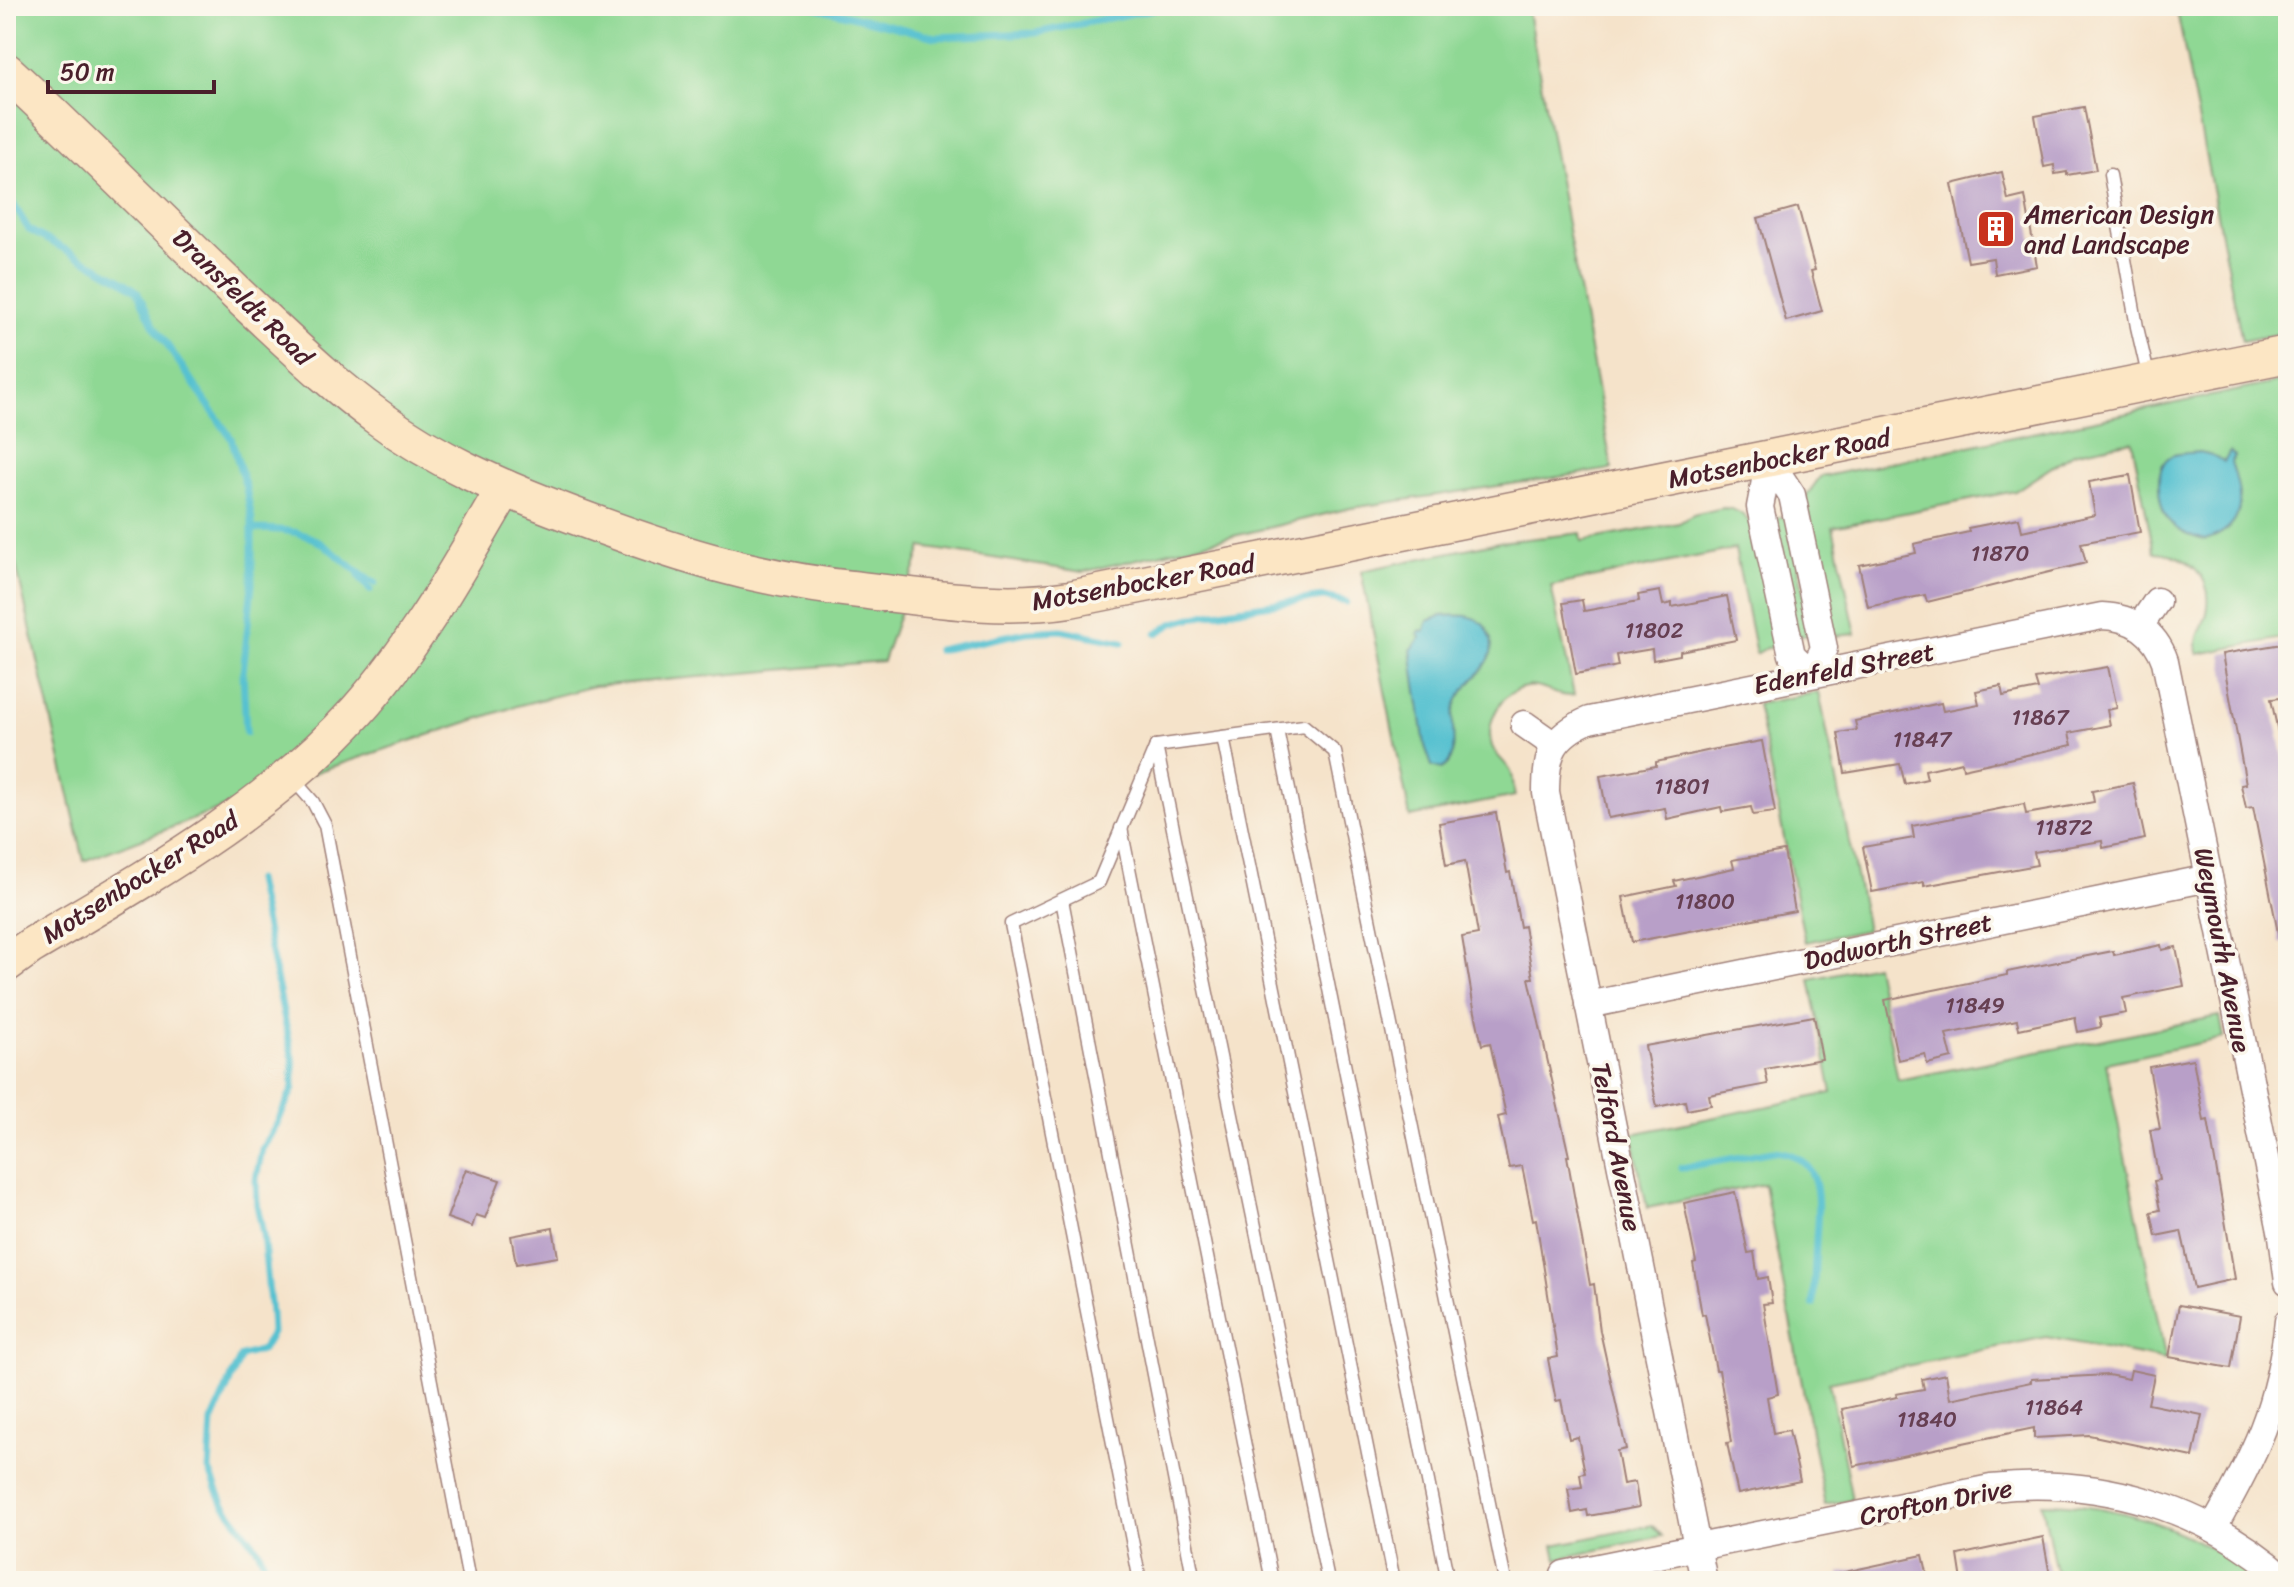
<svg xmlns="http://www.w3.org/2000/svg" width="2294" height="1587" viewBox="0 0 2294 1587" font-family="Sriracha,sans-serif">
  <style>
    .green { fill: #8fd894; stroke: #6c7c60; stroke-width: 2 }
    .water { fill: #56c1d0; stroke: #50707e; stroke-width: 2 }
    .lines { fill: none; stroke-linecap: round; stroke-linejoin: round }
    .stream { stroke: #56c1d0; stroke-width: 7 }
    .building { fill: #b89fc8 }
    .service-casing { stroke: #a0817a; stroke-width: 15 }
    .minor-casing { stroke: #a0817a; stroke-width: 29 }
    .secondary-casing { stroke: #a0817a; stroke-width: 39 }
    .service { stroke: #fff; stroke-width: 12 }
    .minor { stroke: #fff; stroke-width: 26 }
    .secondary { stroke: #fce6c4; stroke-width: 36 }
    .labels { text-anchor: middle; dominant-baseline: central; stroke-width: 7; stroke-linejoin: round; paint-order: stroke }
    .number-label { font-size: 22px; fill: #663f52 }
    .poi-label { font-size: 26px; fill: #4a1f2b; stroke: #fbf7ec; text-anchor: start }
    .street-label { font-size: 26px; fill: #4a1f2b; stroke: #fbf7ec }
  </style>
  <rect width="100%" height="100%" fill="#fbf7ec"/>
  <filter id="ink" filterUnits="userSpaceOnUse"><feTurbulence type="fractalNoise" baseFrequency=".0125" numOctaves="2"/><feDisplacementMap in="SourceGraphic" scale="16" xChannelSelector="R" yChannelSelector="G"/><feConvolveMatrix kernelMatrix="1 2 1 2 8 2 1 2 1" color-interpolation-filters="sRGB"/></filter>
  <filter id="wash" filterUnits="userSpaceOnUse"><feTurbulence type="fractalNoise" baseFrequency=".006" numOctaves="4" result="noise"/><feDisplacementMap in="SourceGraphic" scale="32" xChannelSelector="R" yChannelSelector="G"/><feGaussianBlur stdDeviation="1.8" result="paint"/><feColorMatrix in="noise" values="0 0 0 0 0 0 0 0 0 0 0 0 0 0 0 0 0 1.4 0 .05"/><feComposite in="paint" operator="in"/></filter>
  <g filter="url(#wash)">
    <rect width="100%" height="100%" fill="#f5e3ca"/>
    <g class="green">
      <path d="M6,6H1527L1612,469L1351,508L1083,572L922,547L883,661L594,686L520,705L322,770L84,861L6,522Z"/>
      <path d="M2176,6H2288V332L2242,341Z"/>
      <path d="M2288,380V637L2198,654C2194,634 2203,630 2207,613C2215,577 2187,553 2154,552L2132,441L2073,453L2015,491L1833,527L1856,634L1835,636L1806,505L1807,495L1820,477Z"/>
      <path d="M1723,508C1736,508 1747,516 1753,528L1776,639V649L1768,647L1756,654L1735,549L1551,586L1574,695C1557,699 1543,684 1526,687C1501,691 1484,724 1492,746C1496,757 1506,762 1511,772C1514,778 1513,789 1515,796L1410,817L1361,571L1499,542L1581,533L1582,541L1679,523L1693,515Z"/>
      <path d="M1788,516L1812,634L1797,637L1773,518Z"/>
      <path d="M1819,692L1867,930L1805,942L1757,704Z"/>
      <path d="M1875,965L1898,1080L2220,1016L2224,1038L2106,1063L2166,1360L2046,1337L1829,1382L1852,1500L1825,1505L1764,1184L1647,1208L1632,1134L1832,1093L1810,979Z"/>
      <path d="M2042,1503C2124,1503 2196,1532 2260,1581H2058Z"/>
      <path d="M1652,1525L1662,1536L1557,1559L1554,1545Z"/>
    </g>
    <g class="water">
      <path d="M2200,452L2212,455L2224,462L2230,452L2235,456L2231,462C2243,497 2248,527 2205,540C2190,536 2176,532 2167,518C2157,503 2153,462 2174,455C2181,453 2192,453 2200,452Z"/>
      <path d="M1441,616C1461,615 1480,613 1489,633C1503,666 1463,679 1455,707C1448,727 1463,758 1441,769L1432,766L1425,746L1411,650L1421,637L1418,635L1420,631L1424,632L1428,621Z"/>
    </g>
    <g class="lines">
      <g class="stream">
        <path d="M811,6L936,37L1036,33L1167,6"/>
        <path d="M6,192L29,230L120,279L137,291L154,326L231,438L246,488L252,520V584L243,673L246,732"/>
        <path d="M252,529C273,530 295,529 314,539C336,551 353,571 375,583"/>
        <path d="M359,576L370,590"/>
        <path d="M1157,633L1174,623L1203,615L1258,606L1324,597L1346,602"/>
        <path d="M938,650L1027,632L1061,630L1122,642"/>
        <path d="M256,880L293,1060V1088L277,1124L262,1149L256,1179L257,1205L263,1234L271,1313L272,1333L262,1350L241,1356L212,1422L209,1470L223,1503L259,1551L272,1581"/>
        <path d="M1681,1168L1773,1151C1826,1155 1818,1202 1816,1240C1815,1261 1814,1283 1813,1304"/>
      </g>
    </g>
    <g id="blocks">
      <g class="building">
        <path d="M2084,107L2096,170L2067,175V172L2055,174L2054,165L2044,167L2035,116Z"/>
        <path d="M2002,172L2008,200L2025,196L2037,266L1995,274L1993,258L1968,262L1952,184Z"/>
        <path d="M1798,207L1815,270L1811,271L1822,311L1786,321L1758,218Z"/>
        <path d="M2130,475L2140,532L2081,543L2086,563L1927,602L1925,595L1868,607L1859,565L1916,553L1914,544L1969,532L1968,528L2019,518L2022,531L2095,515L2089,482Z"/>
        <path d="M1660,591L1663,605L1672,603V607L1727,596L1736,640L1680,651V655L1653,660L1652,649L1616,655L1618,666L1576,674L1563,603L1582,600L1584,611L1639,601L1638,595Z"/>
        <path d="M2282,644L2288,676V697L2271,699L2288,779V943H2280L2253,807L2246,808L2241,785L2246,784L2222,654Z"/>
        <path d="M2108,667L2117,708L2107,710L2110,725L2069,733L2072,745L1963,769L1962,762L1925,770L1927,779L1905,784L1900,764L1845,773L1838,733L1857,730L1855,721L1941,703L1943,711L1979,704L1976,691L2001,686L2003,696L2038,689L2035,679Z"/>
        <path d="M1762,741L1775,812L1753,815L1751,807L1722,812L1721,807L1667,819L1665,808L1608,818L1600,776L1656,766V762L1711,750Z"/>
        <path d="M2133,783L2145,839L2103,848L2102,841L2034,852L2037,865L1924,886V882L1872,892L1863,847L1914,838L1912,826L2024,804L2026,814L2094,802L2092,791Z"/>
        <path d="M1496,813L1507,873L1510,872L1520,927L1524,926L1533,978H1529L1569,1156H1567L1590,1285L1594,1284L1600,1331L1626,1449L1617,1451L1623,1484L1635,1482L1639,1507L1588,1516L1587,1510L1572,1513L1568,1489L1582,1487L1580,1474L1585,1473L1578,1437L1569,1439L1561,1400L1556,1401L1548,1359L1558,1357L1536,1219L1533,1220L1522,1166L1509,1168L1498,1117L1506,1115L1490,1043L1482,1045L1473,1003L1462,937L1478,934L1465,861L1446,865L1439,823Z"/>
        <path d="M1784,851L1795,911L1632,942L1623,897L1676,886L1674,881L1734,868L1732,860Z"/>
        <path d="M2161,945L2162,950L2176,947L2184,986L2123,998L2126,1013L2099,1018L2101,1027L2078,1032L2075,1017L2019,1029L2017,1020L1946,1034L1952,1058L1927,1064L1925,1054L1898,1060L1885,1000L2007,975V972L2047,964L2113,951L2114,955Z"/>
        <path d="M1814,1016L1822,1059L1765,1069L1768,1084L1709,1095L1711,1105L1687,1110L1685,1101L1657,1107L1645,1046Z"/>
        <path d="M2193,1059L2204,1121L2208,1120L2235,1279L2194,1288L2181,1231L2156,1236L2151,1212L2160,1210L2154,1181L2159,1180L2150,1130L2160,1129L2149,1067Z"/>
        <path d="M466,1169L500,1180L485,1218L476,1215L472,1227L447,1218Z"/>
        <path d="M1735,1192L1748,1253L1754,1252L1758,1279L1768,1277L1772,1303L1763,1304L1778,1394L1767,1397L1773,1433L1789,1430L1800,1481L1738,1494L1727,1443L1731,1442L1719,1370H1716L1705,1314L1702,1315L1693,1263L1696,1262L1684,1203Z"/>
        <path d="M553,1228L558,1257L516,1264L511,1236Z"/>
        <path d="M2179,1305L2240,1316L2231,1368L2169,1357Z"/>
        <path d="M2131,1370L2154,1375L2148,1404L2202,1415L2193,1457L2089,1435L2034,1438V1428L1854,1466L1842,1409L1897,1397L1896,1394L1924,1389L1922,1379L1946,1374L1950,1399L2031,1382V1379L2108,1375L2129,1379Z"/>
        <path d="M2043,1537L2051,1581H1962L1958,1555Z"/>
        <path d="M1923,1555L1929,1581H1841L1840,1573Z"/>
      </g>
    </g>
  </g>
  <g filter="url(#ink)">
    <use href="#blocks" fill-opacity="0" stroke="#a0817a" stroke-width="2"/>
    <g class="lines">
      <defs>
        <g id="service">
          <path d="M2110,175L2137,327L2149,379"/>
          <path d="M1277,730L1448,1581"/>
          <path d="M1223,737L1394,1581"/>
          <path d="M1156,746L1304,726L1335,752L1505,1581"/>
          <path d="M1156,746L1328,1581"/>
          <path d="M292,778L313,802L325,825L469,1581"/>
          <path d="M1121,828L1272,1581"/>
          <path d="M1062,900L1194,1581"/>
          <path d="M1140,1581L1011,924L1099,882L1156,746"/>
        </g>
        <g id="minor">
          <path d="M1769,460L1792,495L1824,648L1812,674L1792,655L1760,507Z"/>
          <path d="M2140,626L2157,601"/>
          <path d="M1524,724L1554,745"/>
          <path d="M1588,1005L2209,878"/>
          <path d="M2213,1528C2255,1455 2279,1406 2288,1321"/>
          <path d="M1564,1574L1991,1488C2100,1476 2206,1507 2288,1581"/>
          <path d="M1704,1581L1546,793C1546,754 1552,736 1589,720L2102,616C2132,617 2155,632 2165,661L2282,1236L2288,1282"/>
        </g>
        <g id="secondary">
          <path d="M6,71C90,148 169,230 252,308C293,346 333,385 379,418C436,460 501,488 567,513C667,551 752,579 860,590C929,598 1001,610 1070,599L2288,354"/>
          <path d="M6,964L31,946C147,877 266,812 357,711C417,644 460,565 505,488"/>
        </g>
      </defs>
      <use href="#service" class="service-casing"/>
      <use href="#minor" class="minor-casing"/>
      <use href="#secondary" class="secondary-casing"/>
      <use href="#service" class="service"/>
      <use href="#minor" class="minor"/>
      <use href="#secondary" class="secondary"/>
    </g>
  </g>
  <defs>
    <symbol id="building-square" viewBox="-11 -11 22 22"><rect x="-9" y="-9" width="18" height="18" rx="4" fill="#c8321e" stroke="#fbf7ec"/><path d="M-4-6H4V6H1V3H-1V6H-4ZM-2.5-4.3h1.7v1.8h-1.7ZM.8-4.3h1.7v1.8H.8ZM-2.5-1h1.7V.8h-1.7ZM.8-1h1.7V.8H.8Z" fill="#fff"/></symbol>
  </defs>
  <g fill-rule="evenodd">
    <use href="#building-square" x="1974" y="207" width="44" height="44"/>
  </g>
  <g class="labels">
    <g class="number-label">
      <text x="2000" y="553">11870</text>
      <text x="1654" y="630">11802</text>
      <text x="2040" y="717">11867</text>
      <text x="1922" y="739">11847</text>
      <text x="1682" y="786">11801</text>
      <text x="2064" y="827">11872</text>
      <text x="1705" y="901">11800</text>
      <text x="1975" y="1005">11849</text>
      <text x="2054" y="1407">11864</text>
      <text x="1927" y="1419">11840</text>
    </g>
    <g class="poi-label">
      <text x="2024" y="214">American Design<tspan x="2024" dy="30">and Landscape</tspan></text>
    </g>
    <g class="street-label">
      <text transform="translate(243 297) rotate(44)">Dransfeldt Road</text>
      <text transform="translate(1779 458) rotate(-11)">Motsenbocker Road</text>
      <text transform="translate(1143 582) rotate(-10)">Motsenbocker Road</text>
      <text transform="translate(1844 668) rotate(-11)">Edenfeld Street</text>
      <text transform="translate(140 877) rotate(-32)">Motsenbocker Road</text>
      <text transform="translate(1898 941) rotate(-12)">Dodworth Street</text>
      <text transform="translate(2223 950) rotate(79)">Weymouth Avenue</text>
      <text transform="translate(1617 1147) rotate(79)">Telford Avenue</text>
      <text transform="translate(1936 1502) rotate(-11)">Crofton Drive</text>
    </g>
  </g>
  <rect width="2294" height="1587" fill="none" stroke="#fbf7ec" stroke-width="32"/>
  <path d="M48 80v12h166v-12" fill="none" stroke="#4a1f2b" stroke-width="4"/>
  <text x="60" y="80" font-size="24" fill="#4a1f2b" stroke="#fbf7ec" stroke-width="6" paint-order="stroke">50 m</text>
</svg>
